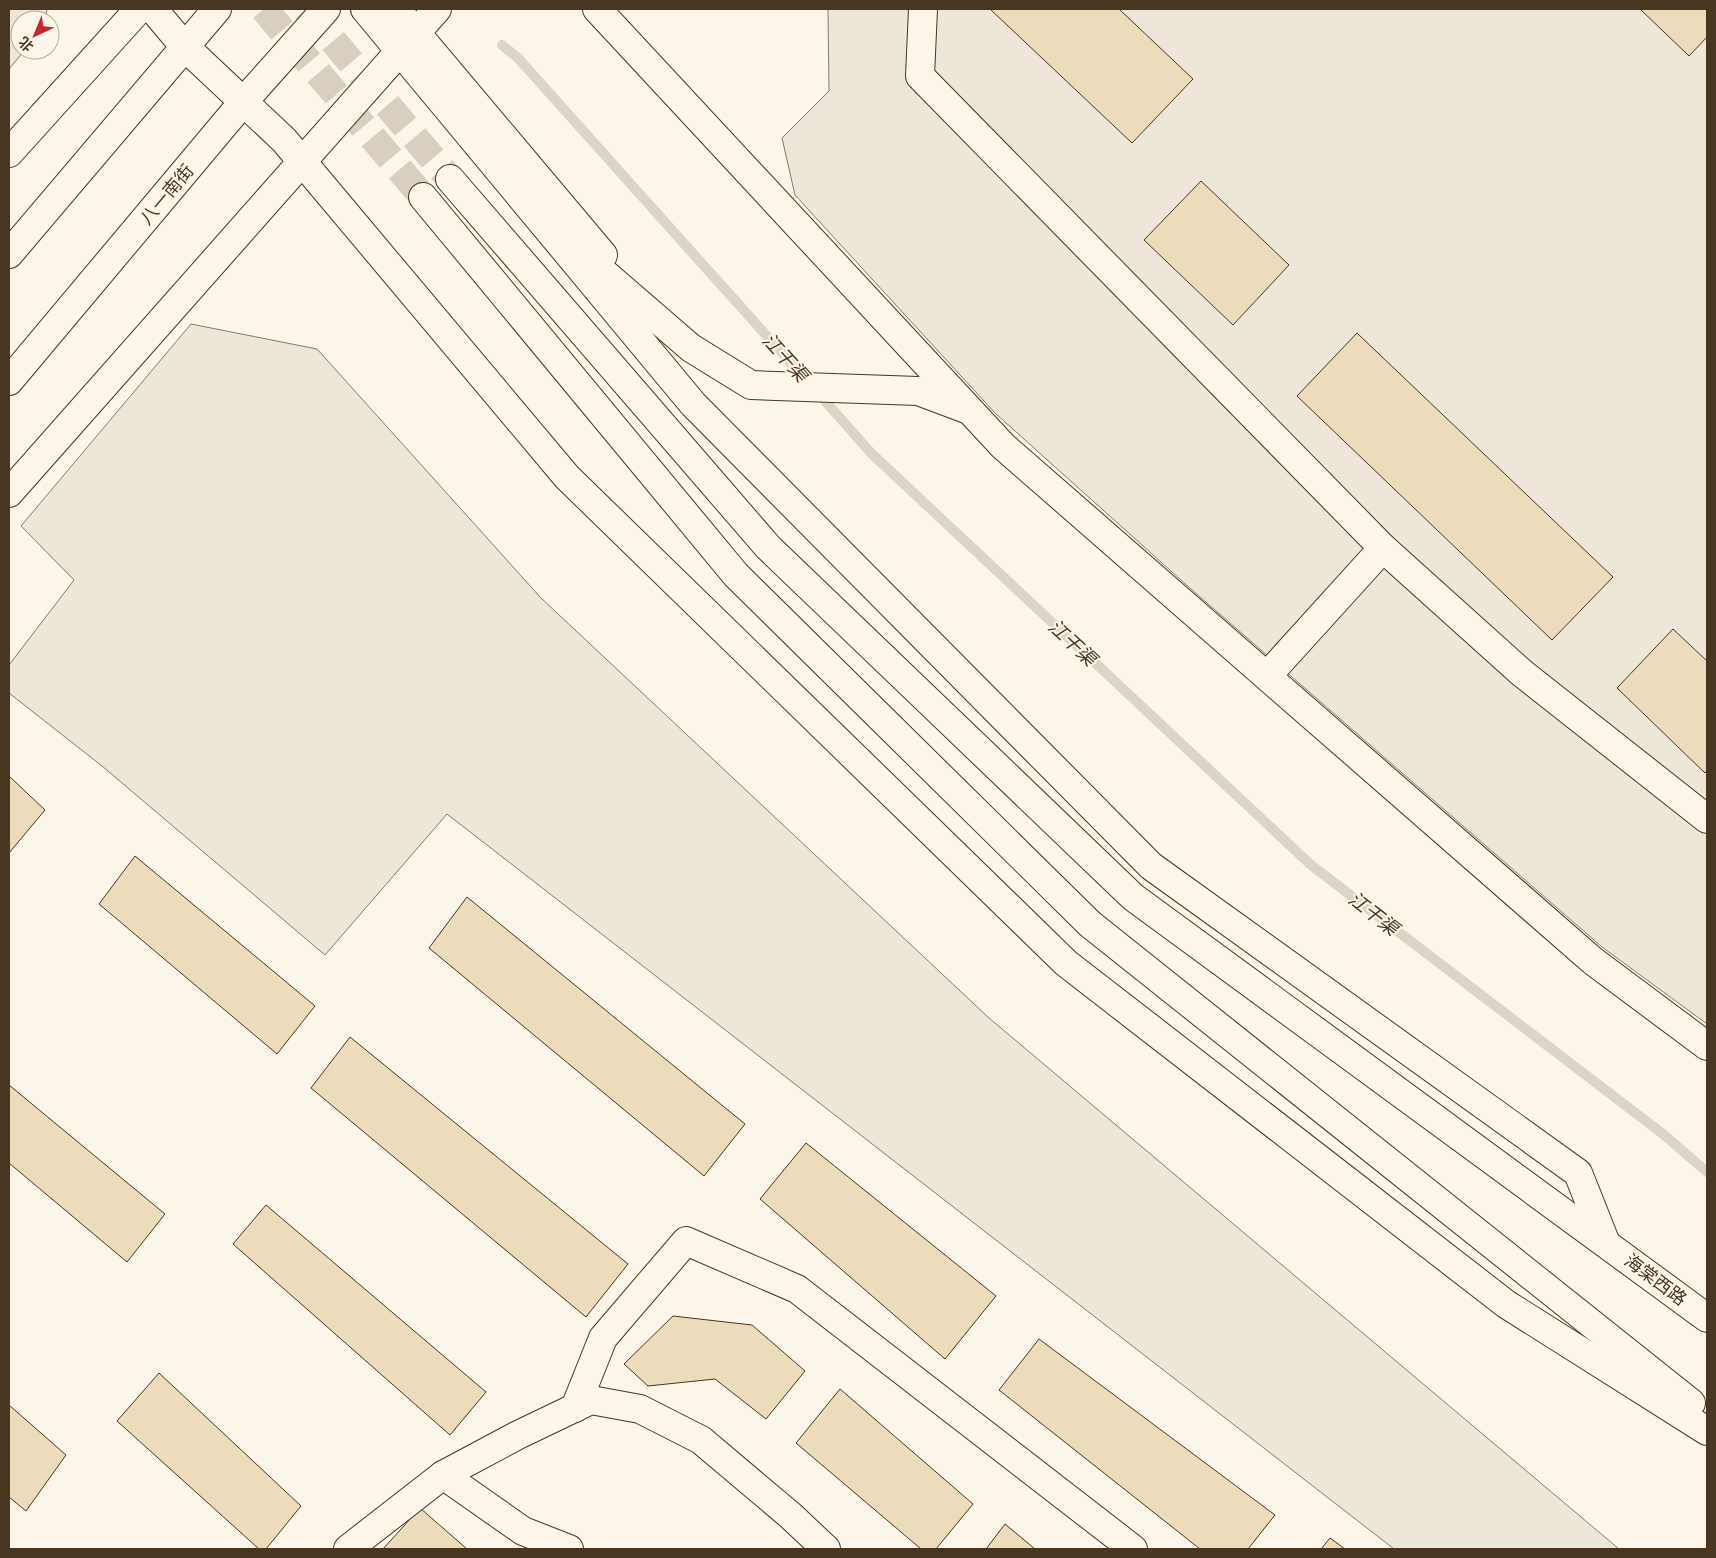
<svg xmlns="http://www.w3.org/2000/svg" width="1716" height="1558" viewBox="0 0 1716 1558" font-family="Lato,'Noto Sans SC',sans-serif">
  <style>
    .green { fill: #ede6d9; stroke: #887966 }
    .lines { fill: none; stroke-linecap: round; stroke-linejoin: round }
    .stream { stroke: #dcd4c6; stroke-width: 10 }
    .building { fill: #ecdcbc; stroke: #4a3520 }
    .major-tunnel { stroke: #d8cfc1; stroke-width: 28; stroke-dasharray: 28 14; stroke-linecap: butt }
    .minor-casing { stroke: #4a3520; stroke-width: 30 }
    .major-casing { stroke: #4a3520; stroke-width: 30 }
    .minor { stroke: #fbf6e9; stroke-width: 28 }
    .major { stroke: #fbf6e9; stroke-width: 28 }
    .labels { text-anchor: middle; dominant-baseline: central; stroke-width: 4; stroke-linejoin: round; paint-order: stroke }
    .street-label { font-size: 18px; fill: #4a3520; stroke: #fbf6e9 }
    .water-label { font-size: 19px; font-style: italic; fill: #4a3520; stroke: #fbf6e9 }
  </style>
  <rect width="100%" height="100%" fill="#fbf6e9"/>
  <g class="green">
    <path d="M9,9H47L45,20H20V50H25L9,69Z"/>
    <path d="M828,9H1707V1024L1602,947L1191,589L995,413L795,195L782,138L829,91Z"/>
    <path d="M191,324L317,349L541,598L989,1018L1619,1549H1394L447,814L325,955L102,766L9,693V665L74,580L21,526Z"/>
  </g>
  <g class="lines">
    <g class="stream">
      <path d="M502,45L518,58L808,382"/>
      <path d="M818,393L871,453L1311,865L1663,1134L1707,1172"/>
    </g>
  </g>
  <g class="building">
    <path d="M990,9H1119L1193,79L1132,143Z"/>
    <path d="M1640,9H1707V37L1689,56Z"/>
    <path d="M1201,181L1289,265L1233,325L1144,240Z"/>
    <path d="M1357,333L1613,577L1552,640L1297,396Z"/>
    <path d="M1673,629L1707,661V770L1705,773L1617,688Z"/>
    <path d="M9,776L45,810L9,853Z"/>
    <path d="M135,856L315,1006L277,1054L99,904Z"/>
    <path d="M467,897L745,1124L704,1176L429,948Z"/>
    <path d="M350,1037L628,1264L586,1317L311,1088Z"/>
    <path d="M9,1085L165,1214L127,1262L9,1163Z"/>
    <path d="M806,1143L996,1296L945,1359L760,1199Z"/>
    <path d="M266,1205L486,1392L450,1435L233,1244Z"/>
    <path d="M673,1316L752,1325L805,1371L766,1419L715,1379L648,1386L624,1364Z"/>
    <path d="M1039,1339L1275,1515L1248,1549H1200L999,1390Z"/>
    <path d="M159,1373L301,1506L266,1549H259L117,1421Z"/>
    <path d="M840,1389L973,1504L936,1549H921L796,1443Z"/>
    <path d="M9,1405L66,1455L26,1511L9,1497Z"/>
    <path d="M420,1508L467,1549H383Z"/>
    <path d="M1005,1524L1035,1549H986Z"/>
    <path d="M1330,1538L1345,1549H1321Z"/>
  </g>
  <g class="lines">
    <g class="major-tunnel">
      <path d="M264,9L423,197"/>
      <path d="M306,9L450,179"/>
    </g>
    <defs>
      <g id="minor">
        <path d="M396,9L603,255"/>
        <path d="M597,9L1003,446L1593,961L1707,1046"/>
        <path d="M923,9L920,76L1383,548L1522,673L1707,819"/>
        <path d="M9,153L139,9"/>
        <path d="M567,241L691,348L751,385L918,391L966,409"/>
        <path d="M9,493L437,9"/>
        <path d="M1267,676L1383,548"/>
        <path d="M575,1408L603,1338L686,1241L797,1289L1133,1549"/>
        <path d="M443,1475L523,1531L569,1549"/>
        <path d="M348,1549L443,1475L518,1435L591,1400L640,1409L701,1440L791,1516L826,1549"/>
      </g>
      <g id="major">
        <path d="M153,9L184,46L284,140L567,477L1066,963L1506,1304L1707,1431"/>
        <path d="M365,9L693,404L1151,866L1578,1173L1605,1241"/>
        <path d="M450,179L768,547L1133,897L1707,1318"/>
        <path d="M423,197L736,575L1090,924L1691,1403"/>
        <path d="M9,254L217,9"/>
        <path d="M9,381L244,101L326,9"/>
      </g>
    </defs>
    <use href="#minor" class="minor-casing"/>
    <use href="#major" class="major-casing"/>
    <use href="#minor" class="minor"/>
    <use href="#major" class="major"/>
  </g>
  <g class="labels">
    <g class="street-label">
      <text transform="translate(166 194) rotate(-50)">八一南街</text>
      <text transform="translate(1656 1279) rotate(37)">海棠西路</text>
    </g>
    <g class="water-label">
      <text transform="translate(786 357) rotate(48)">江干渠</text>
      <text transform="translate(1073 642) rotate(43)">江干渠</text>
      <text transform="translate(1374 913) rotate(38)">江干渠</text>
    </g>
  </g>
  <rect width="1716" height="1558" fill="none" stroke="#4a3520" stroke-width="20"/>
  <g transform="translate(35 35) rotate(224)"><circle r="24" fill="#fbf6e9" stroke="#b4a999"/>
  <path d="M0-4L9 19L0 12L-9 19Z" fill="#c62828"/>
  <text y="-8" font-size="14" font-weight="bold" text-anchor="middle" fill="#4a3520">北</text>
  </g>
</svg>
